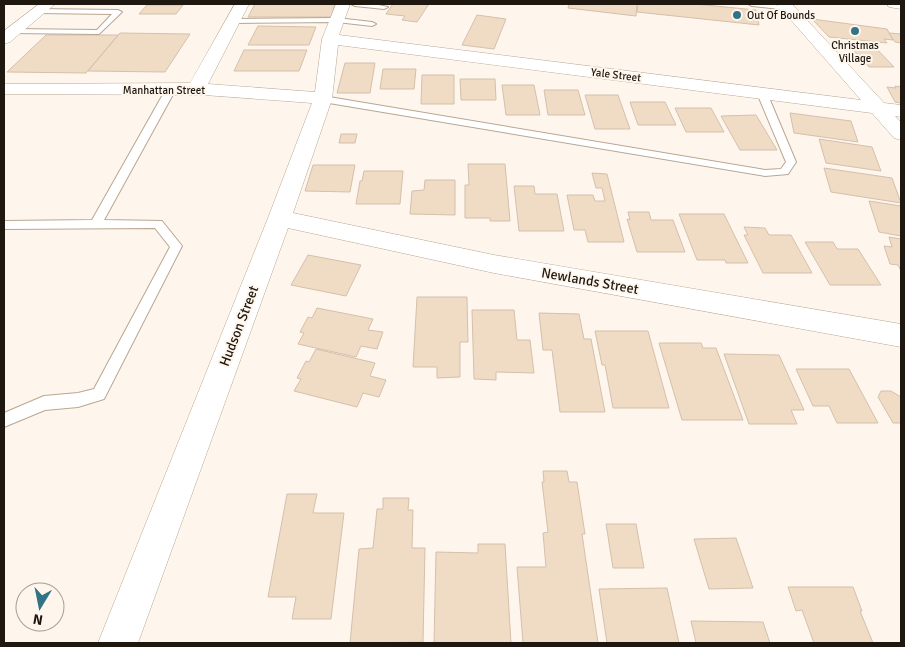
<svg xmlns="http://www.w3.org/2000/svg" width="905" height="647" viewBox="0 0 905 647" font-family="Signika,sans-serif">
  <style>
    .building { fill: #f0dbc5; stroke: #d4c0ab }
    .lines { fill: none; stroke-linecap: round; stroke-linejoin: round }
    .service-casing { stroke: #b9a691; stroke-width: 2 }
    .minor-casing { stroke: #b9a691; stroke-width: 1 }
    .primary-casing { stroke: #b9a691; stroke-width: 1 }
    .service { fill: #fff; fill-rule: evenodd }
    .minor { fill: #fff; fill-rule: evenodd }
    .primary { fill: #fff; fill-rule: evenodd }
    .poi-dot { fill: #327486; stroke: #fef6ed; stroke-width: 2 }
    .labels { text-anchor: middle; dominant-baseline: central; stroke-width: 4; stroke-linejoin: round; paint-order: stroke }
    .far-poi-label { font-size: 11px; fill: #1f1810; stroke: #fef6ed; text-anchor: start }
    .far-street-label { font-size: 11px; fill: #1f1810; stroke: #fef6ed }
    .street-label { font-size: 14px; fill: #1f1810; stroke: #fef6ed }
  </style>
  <rect width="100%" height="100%" fill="#fef6ed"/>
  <g class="building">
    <path d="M255,4H335L331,17H248Z"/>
    <path d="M393,4H429L417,22L402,20L405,16L386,14Z"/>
    <path d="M569,4H637L636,16L568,8Z"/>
    <path d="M638,4H695L756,10L759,25L637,12Z"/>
    <path d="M147,5H183L176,14H139Z"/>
    <path d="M477,15L506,19L494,49L462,45Z"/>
    <path d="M812,19L887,29L893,40L884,39L887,43L829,37Z"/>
    <path d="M258,26L316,27L309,45H248Z"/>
    <path d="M120,33L190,34L165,72L88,71Z"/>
    <path d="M889,33L901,34V43L895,42Z"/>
    <path d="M46,35H118L86,73L7,72Z"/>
    <path d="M847,44H872L894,67H869Z"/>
    <path d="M244,50H307L299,71H234Z"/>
    <path d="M345,63H375L370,93H337Z"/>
    <path d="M383,69H416L414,89H380Z"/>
    <path d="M422,75H454V104H421Z"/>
    <path d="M460,79H495L496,100H461Z"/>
    <path d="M502,85H534L540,115H506Z"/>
    <path d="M895,86L901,87V103L895,102L887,87L896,88Z"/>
    <path d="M544,90H578L585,115H548Z"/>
    <path d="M585,95H618L630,129H595Z"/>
    <path d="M630,102H665L676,125H638Z"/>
    <path d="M675,108H711L724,132H686Z"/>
    <path d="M790,113L851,121L858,142L794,133Z"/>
    <path d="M756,115L777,150H740L721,116Z"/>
    <path d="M341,134H357L355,143H339Z"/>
    <path d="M819,139L872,147L881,171L826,163Z"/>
    <path d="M468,164H505L510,221H490V218H465V185H469Z"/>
    <path d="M313,165H355L350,192L305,191Z"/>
    <path d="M824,168L892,178L901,203L831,192Z"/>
    <path d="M364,171H403L400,204H356L360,181H362Z"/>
    <path d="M592,173L607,174L624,242H588L585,230H574L567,195H593L595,201H605L602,188H596Z"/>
    <path d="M425,180H455V215L410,214L412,191L424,190Z"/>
    <path d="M514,186H534L535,194H557L564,231H519Z"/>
    <path d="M869,201L901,206V236L879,232Z"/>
    <path d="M628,212H649L651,220H673L685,252H637L627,219L630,220Z"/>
    <path d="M679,214H724L748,263H726L725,260H697Z"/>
    <path d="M744,227L765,228L769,235H791L812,273H763L744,235H748Z"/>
    <path d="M889,237L901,239V271L898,265L890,264L884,246L892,247Z"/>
    <path d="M805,242H833L837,249H858L881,285H830Z"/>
    <path d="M308,255L361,265L346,296L291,285Z"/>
    <path d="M417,297H467L468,342H460V377L437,378V367H413Z"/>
    <path d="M317,308L373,319L368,330L383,332L377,349L361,346L356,357L298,344L304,333L300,332L308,317L312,318Z"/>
    <path d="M472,310H514L517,340H530L534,373L496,372V380L474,379Z"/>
    <path d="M539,313L579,314L584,339H591L605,412H560L552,350H543Z"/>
    <path d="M595,331H648L669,408H613L605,365H602Z"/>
    <path d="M659,343H701L703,348H716L743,420H682Z"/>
    <path d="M316,349L375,363L370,376L386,380L379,397L363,393L357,407L294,391L301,379L297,378L306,361L309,362Z"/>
    <path d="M724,354L779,355L804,410H791L797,424H749Z"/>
    <path d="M796,369H849L878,423H837L829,406H813Z"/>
    <path d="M881,391H891L901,397V423H893L878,397Z"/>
    <path d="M543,471H567L569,482H577L585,534H582L598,643H523L517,567H546L543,533L548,532L542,482H544Z"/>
    <path d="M287,494H317L313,513H344L331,619H292L296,597H268Z"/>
    <path d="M383,498H409L408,510H413L412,548H425L423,642L350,643L359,549L373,548L377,509H383Z"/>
    <path d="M606,524H636L644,568H613Z"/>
    <path d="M736,538L753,588L709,589L694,539Z"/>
    <path d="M478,544H505L511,643H434L436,552L478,553Z"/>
    <path d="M788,587H853L862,611H860L873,643H814L802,610L796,611Z"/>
    <path d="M667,588L679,643H607L599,589Z"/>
    <path d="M691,621L763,622L770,643H696Z"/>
  </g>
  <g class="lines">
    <defs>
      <g id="service">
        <path d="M351,4H374L388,7L384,9L355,6Z"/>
        <path d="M748,4H770L792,8L788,10L752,6Z"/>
        <path d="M35,9L118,10L122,12L99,34L11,33L10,31L14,29L97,30L112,14L38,13H35Z"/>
        <path d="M337,18L372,22L376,24L372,26L337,22L233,23L229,21L233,19Z"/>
        <path d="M171,86L176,89L104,220L162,221L182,246L104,399L78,407L45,410L4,427V413L44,396L78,393L94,389L170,247L155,228L4,229V221L92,220L166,89Z"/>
        <path d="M762,90L767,93L796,162L788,174L765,176L323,102L318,99L323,96L765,170L781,169L786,162L757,93Z"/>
      </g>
      <g id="minor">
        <path d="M39,4H55L10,42L4,44V31Z"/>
        <path d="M235,4H249L208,84L315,92L322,39L336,4H350L339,35L861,100L777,4H792L884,103L901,105V117L895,116L901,122V140L894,138L872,113L338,45L332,99L293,213L494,255L901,324V347L494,273L288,228L138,643H98L268,218L312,103L204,95L4,94V84L190,83Z"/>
      </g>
      <path id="primary" d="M887,4H901V9L889,7Z"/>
    </defs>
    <use href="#service" class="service-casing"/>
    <use href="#minor" class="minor-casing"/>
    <use href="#primary" class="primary-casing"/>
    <use href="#service" class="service"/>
    <use href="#minor" class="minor"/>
    <use href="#primary" class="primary"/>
  </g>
  <g class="poi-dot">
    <circle cx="737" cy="15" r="5"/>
    <circle cx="855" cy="31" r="5"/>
  </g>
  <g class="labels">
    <g class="far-poi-label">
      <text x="747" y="15">Out Of Bounds</text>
      <text x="855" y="45" text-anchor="middle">Christmas<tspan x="855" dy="13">Village</tspan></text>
    </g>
    <g class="far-street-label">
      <text transform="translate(616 75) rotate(7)">Yale Street</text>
      <text x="164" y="90">Manhattan Street</text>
    </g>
    <g class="street-label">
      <text transform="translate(590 281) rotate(10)">Newlands Street</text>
      <text transform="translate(239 326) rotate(-69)">Hudson Street</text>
    </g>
  </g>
  <rect width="905" height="647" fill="none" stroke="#1f1810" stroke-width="10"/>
  <g transform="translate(40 607) rotate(190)"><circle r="24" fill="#fef6ed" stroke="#a59d95"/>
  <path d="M0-4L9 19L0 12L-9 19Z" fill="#327486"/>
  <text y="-8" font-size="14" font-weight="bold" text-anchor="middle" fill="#1f1810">N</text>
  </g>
</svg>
